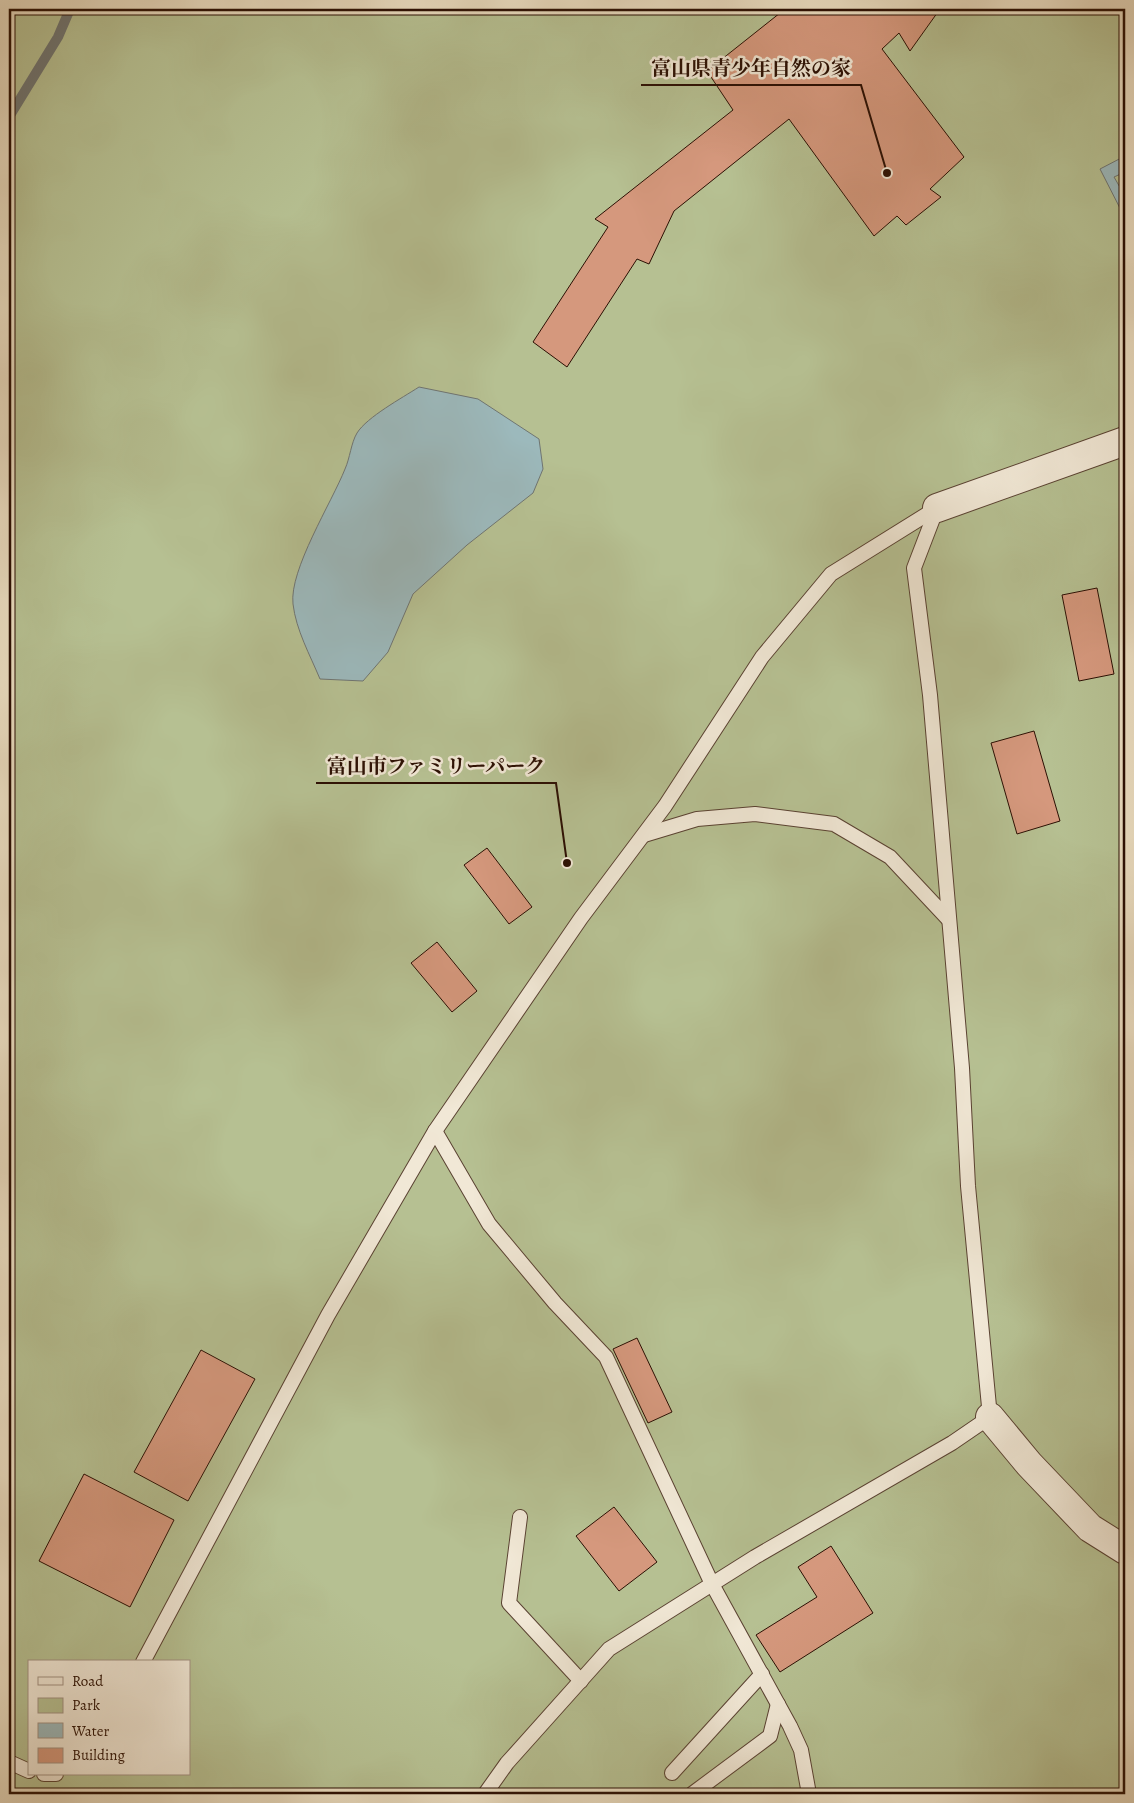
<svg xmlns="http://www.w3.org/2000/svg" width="1134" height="1803" viewBox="0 0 1134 1803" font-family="Alegreya,'Noto Serif JP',serif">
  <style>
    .green { fill: #b6c092; stroke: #70684a; fill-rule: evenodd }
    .water { fill: #9cb9bc; stroke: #6f7572 }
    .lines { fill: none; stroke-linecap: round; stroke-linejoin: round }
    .stream { stroke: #6f7572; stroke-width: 10 }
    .building { fill: #d5987d; stroke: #2b0f03 }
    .service-casing { stroke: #5a4232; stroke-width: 16 }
    .minor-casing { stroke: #5a4232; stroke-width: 30 }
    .service { stroke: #f1e8d6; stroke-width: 14 }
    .minor { stroke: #f1e8d6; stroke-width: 28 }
    .leader { fill: none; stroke: #2b0f03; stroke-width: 2 }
    .callout-dot { fill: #2b0f03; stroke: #f1e8d6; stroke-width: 2 }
    .callout-label { font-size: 20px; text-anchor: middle; font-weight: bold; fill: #2b0f03; stroke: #f1e8d6; stroke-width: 5; stroke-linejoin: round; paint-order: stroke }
  </style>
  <rect width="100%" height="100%" fill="#e9dcc0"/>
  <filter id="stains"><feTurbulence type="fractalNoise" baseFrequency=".004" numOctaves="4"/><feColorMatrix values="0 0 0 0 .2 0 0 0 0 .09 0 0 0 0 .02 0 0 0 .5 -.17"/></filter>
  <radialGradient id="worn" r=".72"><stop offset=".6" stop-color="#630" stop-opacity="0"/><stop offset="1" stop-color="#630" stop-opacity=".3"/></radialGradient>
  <path class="green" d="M14,9H1125V1794H9V13L11,14ZM29,1662H189V1774H29Z"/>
  <g class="water">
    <path d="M1125,156V172L1114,177L1125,196V218L1100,169Z"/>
    <path d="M419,387L478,399L539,439L543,469L533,493L467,545L413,594L388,652L363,681L320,679C310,655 296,630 293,604C289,570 332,502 345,469C350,458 351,443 357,433C367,417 402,398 419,387Z"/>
  </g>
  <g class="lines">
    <path class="stream" d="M9,117L58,37L70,9"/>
  </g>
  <g class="building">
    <path d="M785,9H940L910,51L899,33L882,49L964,157L930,189L941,197L906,225L897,216L874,236L789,119L674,211L649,264L637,259L567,367L533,342L608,227L595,219L733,110L707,71Z"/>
    <path d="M1097,588L1114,674L1079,681L1062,595Z"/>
    <path d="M1034,731L1060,821L1017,834L991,743Z"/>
    <path d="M487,848L532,907L509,924L464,865Z"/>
    <path d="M437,942L477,991L452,1012L411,963Z"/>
    <path d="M637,1338L672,1412L648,1423L613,1349Z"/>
    <path d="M201,1350L255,1379L188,1501L134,1472Z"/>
    <path d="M84,1474L174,1520L130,1607L39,1561Z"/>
    <path d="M614,1507L657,1562L619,1591L576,1536Z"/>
    <path d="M831,1546L873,1613L780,1672L756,1635L817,1597L798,1567Z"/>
  </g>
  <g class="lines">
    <defs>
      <g id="service">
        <path d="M644,835L697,819L755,814L834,824L890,857L949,920"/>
        <path d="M435,1131L489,1224L555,1303L606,1357L712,1584L790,1726L801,1750L809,1794"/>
        <path d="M520,1517L509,1603L581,1681"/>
        <path d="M143,1662L328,1315L435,1131L581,918L665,806L762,657L831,574L937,508"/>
        <path d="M9,1762L29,1771"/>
        <path d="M672,1773L762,1674"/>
        <path d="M44,1774H56"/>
        <path d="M485,1794L507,1763L609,1649L755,1557L952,1443L990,1417L968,1186L962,1068L930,695L914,568L937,508"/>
        <path d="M692,1794L770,1736L778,1704"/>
      </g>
      <g id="minor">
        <path d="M937,508L1125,441"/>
        <path d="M990,1417L1029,1464L1090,1528L1125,1550"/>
      </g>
    </defs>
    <use href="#service" class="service-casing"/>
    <use href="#minor" class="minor-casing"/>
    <use href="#service" class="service"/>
    <use href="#minor" class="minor"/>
  </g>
  <path class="leader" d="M887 173L861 85H641M567 863L556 783H316"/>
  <g class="callout-dot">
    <circle cx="887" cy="173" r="5"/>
    <circle cx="567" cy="863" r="5"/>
  </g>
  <g class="callout-label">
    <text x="751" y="75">富山県青少年自然の家</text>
    <text x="436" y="773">富山市ファミリーパーク</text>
  </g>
  <rect width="1134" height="1803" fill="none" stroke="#e9dcc0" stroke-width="30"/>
  <rect x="10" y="10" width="1114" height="1783" fill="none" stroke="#2b0f03" stroke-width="2.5"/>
  <rect x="15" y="15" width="1104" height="1773" fill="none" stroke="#2b0f03"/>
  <rect x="28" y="1660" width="162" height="115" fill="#f1e8d6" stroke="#a29182"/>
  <rect x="38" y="1677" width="25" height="8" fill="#f1e8d6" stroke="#a29182"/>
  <text x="72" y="1686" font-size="15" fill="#2b0f03">Road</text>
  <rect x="38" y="1698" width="25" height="15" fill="#b6c092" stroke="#a29182"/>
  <text x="72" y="1710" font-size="15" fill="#2b0f03">Park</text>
  <rect x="38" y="1723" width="25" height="15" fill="#9cb9bc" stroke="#a29182"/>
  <text x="72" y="1736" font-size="15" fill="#2b0f03">Water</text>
  <rect x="38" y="1748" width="25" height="15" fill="#d5987d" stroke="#a29182"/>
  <text x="72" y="1760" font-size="15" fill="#2b0f03">Building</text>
  <rect width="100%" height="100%" filter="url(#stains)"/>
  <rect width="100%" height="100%" fill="url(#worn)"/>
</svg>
